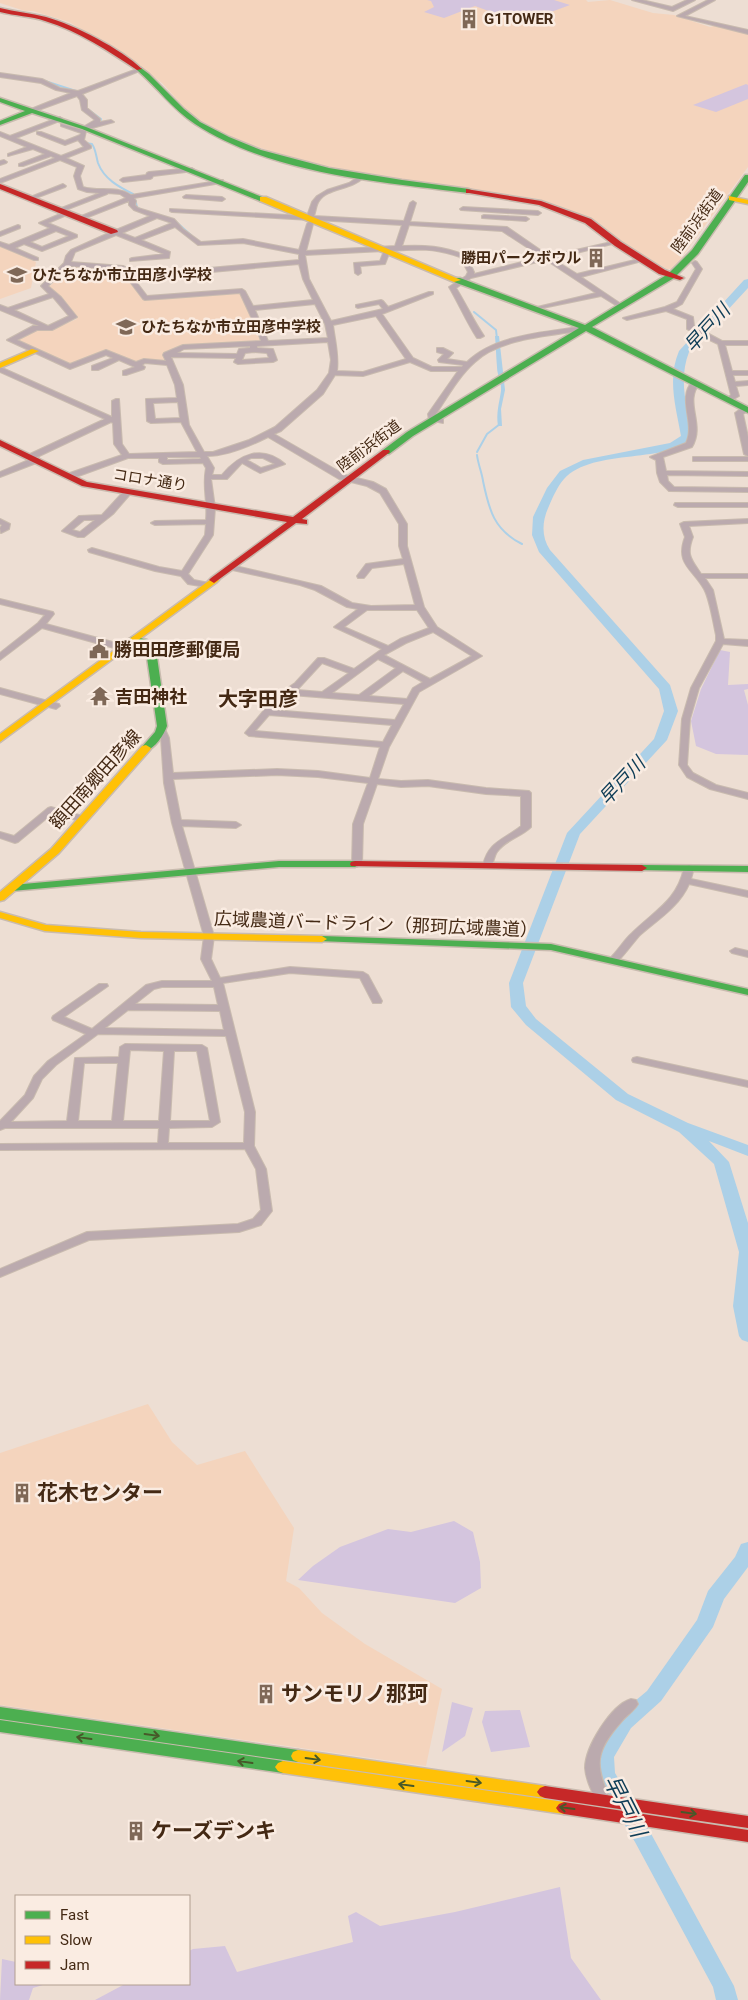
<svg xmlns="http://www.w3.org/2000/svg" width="748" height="2000" viewBox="0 0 748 2000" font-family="Roboto,'Noto Sans JP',sans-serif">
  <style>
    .built { fill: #f4d4bd }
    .green { fill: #d4c5de }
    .water { fill: #acd0e7 }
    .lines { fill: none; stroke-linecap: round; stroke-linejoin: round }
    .stream { stroke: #acd0e7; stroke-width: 2 }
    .river { fill: #acd0e7; fill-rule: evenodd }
    .street-casing { stroke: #c9bbaf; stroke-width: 2 }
    .fast-casing { stroke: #c9bbaf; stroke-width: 3 }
    .slow-casing { stroke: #c9bbaf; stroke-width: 3 }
    .jam-casing { stroke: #c9bbaf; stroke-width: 3 }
    .street { fill: #bbaaae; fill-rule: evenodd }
    .fast { fill: #4caf50; fill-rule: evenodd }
    .slow { fill: #ffc107; fill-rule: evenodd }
    .jam { fill: #c62828; fill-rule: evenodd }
    .oneway { stroke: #475829 }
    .labels { text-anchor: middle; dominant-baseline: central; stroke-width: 5; stroke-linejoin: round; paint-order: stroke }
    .far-poi-label { font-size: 15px; font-weight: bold; fill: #442914; stroke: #faece2; text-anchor: start }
    .far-street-label { font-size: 15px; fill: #442914; stroke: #faece2 }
    .poi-label { font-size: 18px; font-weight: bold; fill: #442914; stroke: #faece2; text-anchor: start }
    .street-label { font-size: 18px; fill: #442914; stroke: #faece2 }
    .water-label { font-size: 19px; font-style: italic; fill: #0d3c56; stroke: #faece2 }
    .quarter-label { font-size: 20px; font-weight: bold; fill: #442914; stroke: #faece2 }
    .near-poi-label { font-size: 21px; font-weight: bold; fill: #442914; stroke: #faece2; text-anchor: start }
    .near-water-label { font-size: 22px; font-style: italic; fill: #0d3c56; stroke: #faece2 }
  </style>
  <rect width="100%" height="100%" fill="#edded3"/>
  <g class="built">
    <path d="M0,0H586L588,2L610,0L653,13L674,15L710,27L717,25L748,32V167L679,261L672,269H667L620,241L598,222L539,199L367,176L297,160L249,144L208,127L189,113L162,83L111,47L69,22L33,11H25L0,3Z"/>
    <path d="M0,245L36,262L31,288L0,299Z"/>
    <path d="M70,266L122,270L142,296L241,293L263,342L182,346L166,355V362L138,363L107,351L71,366L15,340L38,330H50L77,319L62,297L49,287Z"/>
    <path d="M148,1404L172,1442L197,1465L245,1451L294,1528L286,1581L299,1588L322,1613L365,1644L442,1689L426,1766L0,1705V1453Z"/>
  </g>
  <g class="green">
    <path d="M427,0H554L570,5L521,23L475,6L444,18L424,12L434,7L431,1Z"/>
    <path d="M746,84L748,85V99L716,112L693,105Z"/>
    <path d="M720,650L730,652L728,685L748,684V689L744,690L748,705V755L716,754L696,746L691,721L701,689Z"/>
    <path d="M454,1521L473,1532L480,1562L481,1588L455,1603L298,1580L313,1566L340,1547L388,1529L411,1532Z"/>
    <path d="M452,1702L473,1708L465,1736L442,1752Z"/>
    <path d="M520,1710L530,1747L491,1752L482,1722L485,1711Z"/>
    <path d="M560,1887L571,1958L601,2000H95L125,1984H189V1951L193,1949L225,1946L237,1972L353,1942L348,1916L356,1912L380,1926L455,1912Z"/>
    <path d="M2,1959L16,1962V1984H46L33,1988L29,2000H0Z"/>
  </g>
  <path class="water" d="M495,336H499L505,390L501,409L502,426H498C496,413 499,404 501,391C502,383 497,375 497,367C496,356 496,347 495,336Z"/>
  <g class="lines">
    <g class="stream">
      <path d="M42,80L79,92"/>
      <path d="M89,110L101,119L100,123"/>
      <path d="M85,143L92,144C96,150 96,156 98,163C104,179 119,187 133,194"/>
      <path d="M135,199L137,207L140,209"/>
      <path d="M174,220L192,236"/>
      <path d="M220,241L242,240"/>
      <path d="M466,258L473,270"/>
      <path d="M474,312L496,330L497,339"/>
      <path d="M477,452L487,434L500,424"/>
      <path d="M477,455C478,464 482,473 483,481C489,510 494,530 522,544"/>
    </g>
    <g class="river">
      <path d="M748,279V288L689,352C678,380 687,408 693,436C672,465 593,447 564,479C557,487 553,497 549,506C542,521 541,536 550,550L670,685L678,711L667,740L580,834L523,983L526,1006L536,1019L628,1094L688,1123L748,1145V1156L709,1141L729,1162L748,1223V1342L742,1340L739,1336L733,1306L739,1252L714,1164L679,1132L616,1100L526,1025L511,1007L509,983L567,833L654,739L664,711L659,689L539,552L532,535L533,517L547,488L560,471L583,460L670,443L681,436C676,407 667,379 679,351L744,280Z"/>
      <path d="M748,1542V1567L724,1599L713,1627L661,1701L631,1728L614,1757L615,1773L649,1830L734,1986L738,2000H716L713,1987L635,1842L598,1780L595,1774L594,1757L617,1716L647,1691L697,1620L708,1591L735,1557L741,1544Z"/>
    </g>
    <defs>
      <g id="street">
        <path d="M632,0H642L672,7L687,0H695L673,11Z"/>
        <path d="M708,0H715L685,16L748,30V34L677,16Z"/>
        <path d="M137,69L142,70L82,94L87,100V108L100,119V122L111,120L114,122L85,130L83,129V127L95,120L82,110L80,100L77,96L33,112L31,111V109L71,93L56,90L41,83L0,77V73L42,79L60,88L78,91Z"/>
        <path d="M60,117L63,119L62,120L16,138L61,156L84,147L78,140L65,145L37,134V132H41L65,141L80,135L81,133L61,126V124L86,131L84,140L91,146V148L66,158L84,166L80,176L83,187C99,192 116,185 131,195L223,180V182L221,183L134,198L136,201L135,205L138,208L174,219L183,229L201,242L243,239L299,250L307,224L310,220L172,212L170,211V209L307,216L312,202L317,196L327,190L349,183L361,175L364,177C352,190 327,188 319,201C316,205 316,211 314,216L404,221L410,203L413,201L416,203L410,222L507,227L549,256L616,241V243L553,259L577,274L643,258L646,260L581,277L624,306L625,307L622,309L601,296L533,310V308L596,293L546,260L471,278L456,288C466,304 473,320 484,336L480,338H477C466,321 459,304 449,287L466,276L468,272L460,257C434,248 418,249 390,251L385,264L360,266L361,273L358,275L355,273L354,263L380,261L384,251L305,255L309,279L331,321L383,309L379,304L358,308L356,307V305L381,300L383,301L388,307L429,292H433V294L382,314L413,358L432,367H462L463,365L439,362L438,360L444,354L437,352V348H443L453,353L447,359L467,362C495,334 548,332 585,326L589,328L585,330C551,336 500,338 475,362C459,376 448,396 436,414V417L443,419V423L429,420L428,414L458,371H431L410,362L363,376L335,375L323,394L281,431L274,434L345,475L373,482L386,489L407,524V546L424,607L437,627L482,656L419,692L389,747L378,779L401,781L428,780L486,788L529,791L531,793V827C521,837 505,840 497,852C494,856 494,862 491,867H485L483,865C489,841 504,840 521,826V796L486,794L428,786L401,787L377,784L363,824L362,864L357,867L352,864L353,824L368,783L318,777L277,775L173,779L181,820L236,822L241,825L236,828L182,826L214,936L211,959L220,978L290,967L363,972L368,975L382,1001L381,1003H373L360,978L290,973L223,983L255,1112L254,1146L266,1169L272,1211L261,1225L239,1232L89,1240L0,1277V1269L87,1232L238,1224L253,1219L261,1210L256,1169L245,1149L0,1150V1144L158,1143L159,1128H5L0,1130V1121L25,1095L34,1076L48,1061L86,1034L53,1020L52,1018L53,1016L99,984H107L108,986L64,1017L92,1029L146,985L162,981H212L201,959L204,936L172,823L164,783L161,738L157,729L158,727H164L169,738L173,773L277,769L318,771L370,778L380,747L249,736L245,733L275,697L295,683L318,658H324L354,669L382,649L334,627L358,609L347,607L315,590L300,585L228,569V565H231L321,586L352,603L371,606L415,605L404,564L372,568L364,578H358L357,576L366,564L403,559L399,546V524L380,493L367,486L339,479L268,437C250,446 227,456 207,456L214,468L212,475H222C239,454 262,444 285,464L260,473L242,463L227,479H211L215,508L213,535L188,574L194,580L209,583L210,585L206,587L188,584L181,576L155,571L89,552L88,550L92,548L159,567L182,571L205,535L206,524L155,525L151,523L155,521L206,520C208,500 202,488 206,468L203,463L163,464L159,462V458H128L73,478H67V474L122,455L114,444L113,423L111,422L35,458H39V462L0,477V472L31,459H28V455L105,419L0,372V367L112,417V401L116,399H119L122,444L129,454L197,452L181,422L151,423L147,421L146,399L177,398L175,385L167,365L145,363L142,365L145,367L144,369L126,375H123V371L135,367L119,360L98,370H92V366L113,358L106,355L70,369L7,340L33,326H39L0,310V305L8,308L49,294L41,286L64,263L66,256L71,250L111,232L112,231L116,230L150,216L134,210L129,205V201L83,219H79V217L126,198L120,194L108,193L107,194L63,211H59V209L100,193L87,192L78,189L74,176L77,167L60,160L0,183V179L55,158L51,156L23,166H19V164L45,154L33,149L8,156V154L27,147L0,136V132L10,136ZM157,218L172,223L135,238L122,233ZM316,220L402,225L395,246L306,251L313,224ZM409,225L502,231L542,257L474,274V272L465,255C442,246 426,245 402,246ZM175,227L198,245L243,243L299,254V260L132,275L125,267L123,266L71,262L75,252L116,235L164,254L132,258L130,259V261L169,258L170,252L141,240ZM299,264L303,279L313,300L253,306L245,291L242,289L147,296L134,279ZM69,266L121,270L143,299L145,300L240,293L258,332L261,341L183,345L164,353L163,355L166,361L144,359L136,362L106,350L70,364L17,340L37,330H52L75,318L77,317L61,297L48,286ZM53,297L69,316L48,326L14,310ZM315,304L325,324L328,338L268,341L255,310ZM376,316L406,359L363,372L337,371C339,355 335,341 333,325ZM328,342L331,360L329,373L317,390L275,427L249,440L213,452H204L189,425L183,385L171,357L236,358L234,362L238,364L273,362L277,360L273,349L257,348V346ZM250,346V348L239,349L237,354L177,353L184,349ZM254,352L267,353L269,358L242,360L245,353ZM178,402L180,418L155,419L153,403ZM167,457H200L201,459L167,460ZM251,458H263L275,464L261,468L247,460ZM367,610H417L429,628L400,639L388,646L344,627ZM433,632L472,656L430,679L384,655L406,643ZM378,659L396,668L359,695L332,693ZM322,663L349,673L322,692L297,690ZM403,671L423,682L413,688L407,699L369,696ZM291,695L404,704L395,720L273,710L281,701ZM269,715L392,725L383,742L255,731ZM162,987H214L218,1005L135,1004L154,989ZM128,1010L220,1011L224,1030L105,1028ZM98,1034L226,1036L245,1112L244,1143H168L169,1128L212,1127L220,1122L207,1048L202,1045L125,1044L120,1047L119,1057L75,1058L67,1121L11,1122L33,1098L42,1079L56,1065ZM130,1050L164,1051L159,1121H123ZM174,1051H197L210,1121H170ZM84,1063H118L112,1121H78Z"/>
        <path d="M4,160L7,162L6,163L0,165V161Z"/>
        <path d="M192,168L195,170L194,171L153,176L152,178L150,179L123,182L120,180L123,178L146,175L147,173L149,172Z"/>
        <path d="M63,184L66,186L65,187L33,199L28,198Z"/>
        <path d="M186,195L222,197L225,199L222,201L184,198L183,197Z"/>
        <path d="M463,207L538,211L541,213L538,215L461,210L460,209Z"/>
        <path d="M67,211L69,212V214L48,223L77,235V237L42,251L24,244L15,248L38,258V260H34L0,246V242L9,245L50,228L39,223ZM56,231L69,236L42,247L30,242Z"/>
        <path d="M484,215L526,217L529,219L526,221L482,218V216Z"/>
        <path d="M18,225L20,226V228L0,236V232Z"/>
        <path d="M695,261L697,262L702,269L682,304L673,309L693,317L694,326L722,341H748V345H725L732,371H748V375H733L735,382L748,381V385L736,386L739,396L729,402L725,400L731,395L718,344L687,329V319L666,311L627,320L623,318L665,307L677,302L696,269L692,263Z"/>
        <path d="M693,381L700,383C683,402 706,424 692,447L663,457L666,471L748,472V476L667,475L668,481L674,487L748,488V492L669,491L660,482L657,473L656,460L650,457L686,443C696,423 676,398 693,381Z"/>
        <path d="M743,407H748V411L743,414L748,437V456L744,454L735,413Z"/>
        <rect x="693" y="457" width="55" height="4"/>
        <path d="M125,490H131L132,492L113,514L84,537H78L62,531L79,516L102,515ZM84,520H95L80,532L72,530Z"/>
        <path d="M675,503H748V507H678L674,505Z"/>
        <path d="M0,519L10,524L9,529L1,533L0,528L2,525L0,524Z"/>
        <path d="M748,519V523L689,526L693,537C686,555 691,559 701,574H748V578H705L713,590L724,639L748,640V646L723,644L699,688L690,719L687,765L693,773L716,785L748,793V799L710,789L687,777L679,765L682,719L691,688L716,641V635C713,622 710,600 704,589C692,568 675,564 685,537L680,524L684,522Z"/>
        <path d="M0,599L53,612L54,614L46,624L135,648L136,650L132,653L42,628L0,660V653L38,623L45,615L0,604Z"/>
        <path d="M0,688L59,704L60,706L56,709L0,694Z"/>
        <path d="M51,807L86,817L88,819L83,822L53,813L18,842L15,843L0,838V832L14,836L48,808Z"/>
        <path d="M689,865L694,868L691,879L748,891V897L689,884C679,907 657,920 639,936C632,944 626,953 618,961L615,963H609L607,961L609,959C618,951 623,941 632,933C654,911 677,901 684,868Z"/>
        <path d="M735,948L748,951V957L732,953L730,951Z"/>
        <path d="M637,1057L748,1081V1087L633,1062L632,1060L633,1058Z"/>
        <path d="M631,1699L636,1700L638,1704C634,1711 627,1715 622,1721C595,1751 594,1765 611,1801L609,1805L604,1806L599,1805C593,1794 586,1781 585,1768C585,1747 611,1705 631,1699Z"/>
      </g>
      <g id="fast">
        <path d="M137,68H141L149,74L184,109L200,122L229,137L261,150L329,168L402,180L469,189L473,191L469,193C380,182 272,174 195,124C173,110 157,87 137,70Z"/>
        <path d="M0,98L86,127L267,199L260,201L82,129L32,113L0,125V121L25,111L0,102Z"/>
        <path d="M745,175H748V182L698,254L674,278L592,327L748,407V413L586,331L413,436L389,454H383V450L407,432L579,328L454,282V278H460L585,325L668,274L692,250Z"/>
        <path d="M134,636L147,640L156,650L167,726C164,735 155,748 146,751L141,748L155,732L157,726L146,651C140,643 134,644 129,639Z"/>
        <path d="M279,861H355L360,864L355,867H279L12,891L7,888L12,885Z"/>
        <path d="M642,865L748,866V872L638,870L637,868L638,866Z"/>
        <path d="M322,936L551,944L748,989V995L551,950L318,941L317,939L318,937Z"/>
        <path d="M0,1707L298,1750L303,1752L305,1756L303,1760L298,1762L0,1719Z"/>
        <path d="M0,1720L283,1761L288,1763L291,1767L288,1771L283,1773L0,1732Z"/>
      </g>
      <g id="slow">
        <path d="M729,196L748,200V204L729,200Z"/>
        <path d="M260,197H266L461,280L454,282L260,201Z"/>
        <path d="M32,349L39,351L0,368V363Z"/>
        <path d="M214,577L219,580L217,582L0,742V734Z"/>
        <path d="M146,745L151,748L150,750L59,853L4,900L0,901V892L51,849L142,746Z"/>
        <path d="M0,912L46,925L141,932L322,936L327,939L322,942L141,938L45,931L0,918Z"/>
        <path d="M298,1750L545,1786L550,1788L553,1792L550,1796L545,1798L298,1762L293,1760L291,1756L293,1752Z"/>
        <path d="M283,1761L564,1802L569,1804L572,1808L569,1812L564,1814L283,1773L278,1771L275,1767L278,1763Z"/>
      </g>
      <g id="jam">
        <path d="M0,8C15,12 31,13 46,17C75,25 121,49 142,69L137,70C108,51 79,31 45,21C31,16 15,16 0,12Z"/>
        <path d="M0,184L117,230L118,232L111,234L0,189Z"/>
        <path d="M466,189L541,201L591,219L621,242L665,270L684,278L680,280L659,274L615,246L585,223L539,205L469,193H466Z"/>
        <path d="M0,440L87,482L293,517L383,450H389L390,452L302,519L307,520V524L296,523L214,583L209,580L211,578L287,522L82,486L0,446Z"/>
        <path d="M355,861L642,865L647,868L642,871L351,866L350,864L351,862Z"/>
        <path d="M545,1786L748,1816V1828L545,1798L540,1796L537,1792L540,1788Z"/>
        <path d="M564,1802L748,1830V1842L564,1814L559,1812L556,1808L559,1804Z"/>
      </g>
    </defs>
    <use href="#street" class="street-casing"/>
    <use href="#fast" class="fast-casing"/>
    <use href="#slow" class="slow-casing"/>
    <use href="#jam" class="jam-casing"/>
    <use href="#street" class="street"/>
    <use href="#fast" class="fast"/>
    <use href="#slow" class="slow"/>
    <use href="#jam" class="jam"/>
  </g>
  <defs><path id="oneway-shaft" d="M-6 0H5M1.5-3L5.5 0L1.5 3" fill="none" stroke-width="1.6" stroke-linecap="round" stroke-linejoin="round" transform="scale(1.25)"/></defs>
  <g class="oneway">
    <use href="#oneway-shaft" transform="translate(152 1735) rotate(8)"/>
    <use href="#oneway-shaft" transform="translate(84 1738) rotate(-172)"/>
    <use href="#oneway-shaft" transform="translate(313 1759) rotate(8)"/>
    <use href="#oneway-shaft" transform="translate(245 1762) rotate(-172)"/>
    <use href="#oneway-shaft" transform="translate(474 1782) rotate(8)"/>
    <use href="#oneway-shaft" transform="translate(406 1785) rotate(-172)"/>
    <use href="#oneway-shaft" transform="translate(567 1808) rotate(-172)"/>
    <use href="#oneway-shaft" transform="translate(689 1813) rotate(8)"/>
  </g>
  <defs>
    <symbol id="building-bare" viewBox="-9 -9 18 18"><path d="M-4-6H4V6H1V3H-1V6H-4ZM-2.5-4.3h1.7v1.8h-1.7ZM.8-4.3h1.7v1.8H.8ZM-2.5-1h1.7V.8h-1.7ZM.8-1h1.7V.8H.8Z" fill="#7f6857" stroke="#faece2" stroke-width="2.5" paint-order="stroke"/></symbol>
    <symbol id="school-bare" viewBox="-9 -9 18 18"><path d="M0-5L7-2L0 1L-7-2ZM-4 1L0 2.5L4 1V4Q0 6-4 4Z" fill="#7f6857" stroke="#faece2" stroke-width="2.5" paint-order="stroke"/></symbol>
    <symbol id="civic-bare" viewBox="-9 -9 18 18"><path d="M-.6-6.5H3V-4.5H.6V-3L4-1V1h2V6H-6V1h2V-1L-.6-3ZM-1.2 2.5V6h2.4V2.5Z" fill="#7f6857" stroke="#faece2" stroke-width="2.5" paint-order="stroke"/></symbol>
    <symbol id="temple-bare" viewBox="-9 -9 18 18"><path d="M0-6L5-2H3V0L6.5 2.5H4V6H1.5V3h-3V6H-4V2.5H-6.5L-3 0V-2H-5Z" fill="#7f6857" stroke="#faece2" stroke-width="2.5" paint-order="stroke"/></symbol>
  </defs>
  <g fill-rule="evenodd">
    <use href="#building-bare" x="455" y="5" width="28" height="28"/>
    <use href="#building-bare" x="582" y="244" width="28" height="28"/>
    <use href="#school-bare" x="3" y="261" width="28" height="28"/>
    <use href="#school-bare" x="112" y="313" width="28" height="28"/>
    <use href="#civic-bare" x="85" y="635" width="28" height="28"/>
    <use href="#temple-bare" x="86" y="682" width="28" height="28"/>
    <use href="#building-bare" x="8" y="1479" width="28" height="28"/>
    <use href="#building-bare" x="252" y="1680" width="28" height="28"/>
    <use href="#building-bare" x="122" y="1817" width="28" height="28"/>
  </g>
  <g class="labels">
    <g class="far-poi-label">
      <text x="484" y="19">G1TOWER</text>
      <text x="581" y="258" text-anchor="end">勝田パークボウル</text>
      <text x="32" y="275">ひたちなか市立田彦小学校</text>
      <text x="141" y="327">ひたちなか市立田彦中学校</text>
    </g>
    <g class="far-street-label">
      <text transform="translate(697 221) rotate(-54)">陸前浜街道</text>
      <text transform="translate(369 446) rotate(-37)">陸前浜街道</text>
      <text transform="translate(150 480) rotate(9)">コロナ通り</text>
    </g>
    <g class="poi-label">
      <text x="114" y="649">勝田田彦郵便局</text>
      <text x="115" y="696">吉田神社</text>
    </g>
    <g class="street-label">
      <text transform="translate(95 779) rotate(-48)">額田南郷田彦線</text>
      <text transform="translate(376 924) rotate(2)">広域農道バードライン（那珂広域農道）</text>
    </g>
    <g class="water-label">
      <text transform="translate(707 328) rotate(-48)">早戸川</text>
      <text transform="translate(622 781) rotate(-47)">早戸川</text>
    </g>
    <g class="quarter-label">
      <text x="258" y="699">大字田彦</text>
    </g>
    <g class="near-poi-label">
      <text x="37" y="1493">花木センター</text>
      <text x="281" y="1694">サンモリノ那珂</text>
      <text x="151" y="1831">ケーズデンキ</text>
    </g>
    <g class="near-water-label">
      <text transform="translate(625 1806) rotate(63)">早戸川</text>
    </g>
  </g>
  <rect x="15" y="1895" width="175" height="90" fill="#faece2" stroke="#b19e90"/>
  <rect x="25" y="1911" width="25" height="8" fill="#4caf50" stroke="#b19e90"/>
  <text x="60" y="1920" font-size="15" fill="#442914">Fast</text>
  <rect x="25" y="1936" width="25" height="8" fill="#ffc107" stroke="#b19e90"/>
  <text x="60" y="1945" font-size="15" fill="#442914">Slow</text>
  <rect x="25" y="1961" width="25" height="8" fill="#c62828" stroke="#b19e90"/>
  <text x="60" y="1970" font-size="15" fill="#442914">Jam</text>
</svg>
